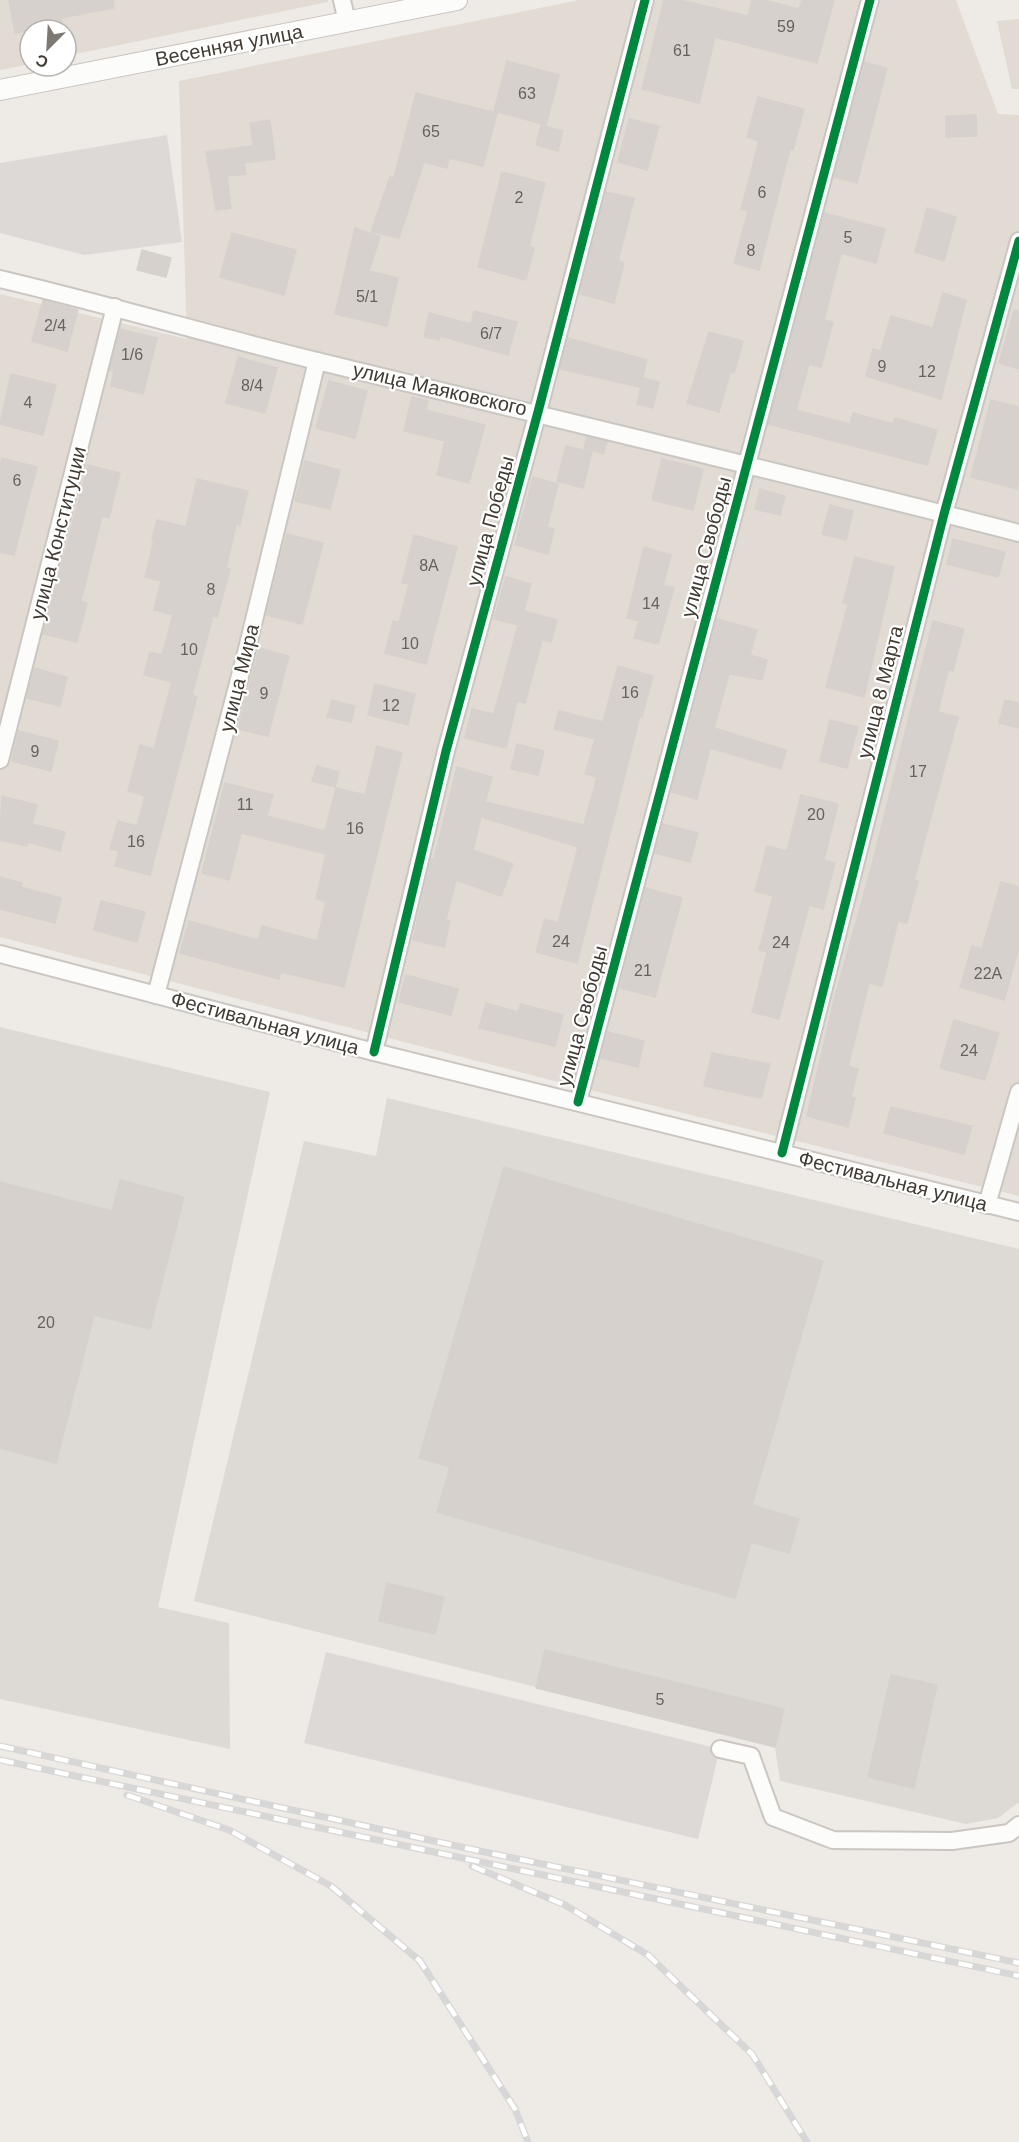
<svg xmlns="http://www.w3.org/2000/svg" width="1019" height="2142" viewBox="0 0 1019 2142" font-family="Arial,sans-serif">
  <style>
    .residential { fill: #e1dbd3 }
    .industrial { fill: #ddd9d4 }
    .parking { fill: #ddd9d6 }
    .building { fill: #d6d1cd; stroke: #d6d1cc; stroke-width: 1.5 }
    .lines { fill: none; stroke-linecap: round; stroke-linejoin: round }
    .minor-casing { stroke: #cac6c2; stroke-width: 20 }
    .tertiary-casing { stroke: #cac6c2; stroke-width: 22 }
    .minor { stroke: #fcfcfb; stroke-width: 16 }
    .tertiary { stroke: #fcfcfb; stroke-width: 20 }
    .rail-casing { stroke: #d8d7d7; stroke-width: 7 }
    .rail { stroke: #fff; stroke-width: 4.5; stroke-dasharray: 14; stroke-linecap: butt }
    .cycleway-casing { stroke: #fff; stroke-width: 13 }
    .cycleway { stroke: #00873e; stroke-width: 9 }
    .labels { text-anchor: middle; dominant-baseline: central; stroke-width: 4.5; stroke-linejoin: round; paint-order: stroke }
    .number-label { font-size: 16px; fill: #68625b }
    .street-label { font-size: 20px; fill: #423b33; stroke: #fff }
  </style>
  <rect width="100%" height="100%" fill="#eeeae6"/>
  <g class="residential">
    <path d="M0,0H328V2L66,56V30H30V64L0,70Z"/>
    <path d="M579,0H956L998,114L1019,115V1196L570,1085L0,937V294L187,339L179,81Z"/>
    <path d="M1019,19V89H1012L997,21Z"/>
  </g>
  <g class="industrial">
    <path d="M0,1027L270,1092L158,1607L229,1623L230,1749L0,1699Z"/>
    <path d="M387,1098L1019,1249V1802L998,1818L966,1824L780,1781L775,1747L194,1601L304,1141L376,1156Z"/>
  </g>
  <g class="parking">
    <path d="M167,135L182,242L84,255L0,233V163Z"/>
    <path d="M326,1652L720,1749L698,1839L304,1743Z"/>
  </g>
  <g class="building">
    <path d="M9,0H113L114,8L61,18L62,24L15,33Z"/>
    <path d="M664,0H680L748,16L752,0H764L799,9L802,0H834L817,63L715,37L699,103L642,89Z"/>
    <path d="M507,61L559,75L546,125L494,111Z"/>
    <path d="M864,62L887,68L857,183L834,177Z"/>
    <path d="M416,93L497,113L483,166L449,158L447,168L424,162L399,238L371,232L390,177L394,178Z"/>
    <path d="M758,97L804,109L793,150L790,149L759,270L734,263L748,211L741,210L759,141L747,137Z"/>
    <path d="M976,115L977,136L946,137V116Z"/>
    <path d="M629,119L659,126L647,170L618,162Z"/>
    <path d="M270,120L275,159L244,163L246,174L227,176L231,208L216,210L206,152L253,146L250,123Z"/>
    <path d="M541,125L563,131L558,151L536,145Z"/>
    <path d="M502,172L545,183L529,246L534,248L526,280L478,267Z"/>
    <path d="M606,192L634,198L618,261L624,263L614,303L580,294Z"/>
    <path d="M927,208L956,217L944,261L915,252Z"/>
    <path d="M824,213L885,229L876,263L841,253L824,320L833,322L821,367L809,364L796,410L850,424L853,413L893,424L895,418L937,430L927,465L768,424Z"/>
    <path d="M355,228L380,237L369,271L398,278L387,326L335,314Z"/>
    <path d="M232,233L296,250L284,295L220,277Z"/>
    <path d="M142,250L171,258L166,277L137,270Z"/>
    <path d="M943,293L966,300L941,399L866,376L873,349L881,351L891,316L933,328Z"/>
    <path d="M43,300L78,310L67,351L32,341Z"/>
    <path d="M1014,310L1019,311V369L999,363Z"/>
    <path d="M474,311L517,322L508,355L440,336L439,340L424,337L429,313L471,324Z"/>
    <path d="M120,329L157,338L143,394L111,386L114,371L110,370Z"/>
    <path d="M709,332L743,341L734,373L730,372L719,412L687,403Z"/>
    <path d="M568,338L647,360L640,387L560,369Z"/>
    <path d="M238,357L277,368L265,413L226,403Z"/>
    <path d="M11,374L56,385L43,435L0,424Z"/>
    <path d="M643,378L659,382L653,408L637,404Z"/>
    <path d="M329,381L367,391L355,438L316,428Z"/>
    <path d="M412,397L428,401L426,410L485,425L469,483L437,475L445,441L404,431Z"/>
    <path d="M991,400L1019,407V479L1017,489L971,477Z"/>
    <path d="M587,437L607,442L603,454L584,448Z"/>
    <path d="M566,446L592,452L583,488L557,481Z"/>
    <path d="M2,458L37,467L14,555L0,552V467Z"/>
    <path d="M662,459L703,469L693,510L652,500Z"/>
    <path d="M305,461L340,470L330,509L295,501Z"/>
    <path d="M88,465L120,473L109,518L102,516L81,601L87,603L77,642L43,634Z"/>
    <path d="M533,477L558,484L547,527L554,529L548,554L515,545Z"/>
    <path d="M197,479L248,491L240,525L236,524L226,568L230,569L217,617L213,616L192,695L197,697L150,875L115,866L119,851L110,849L118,821L137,826L145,796L128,791L140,745L154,749L172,682L144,675L150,652L162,655L173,615L154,610L161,581L145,577L154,540L152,539L157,520L186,527Z"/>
    <path d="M760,489L785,496L780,515L755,509Z"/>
    <path d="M830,505L853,511L846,540L822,534Z"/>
    <path d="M287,534L323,543L302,624L266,615Z"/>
    <path d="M414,535L457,547L426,664L385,653L393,621L399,622L409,584L402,583Z"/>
    <path d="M953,539L1005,552L998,577L947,564Z"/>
    <path d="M644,547L671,555L663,585L674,588L658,644L634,638L639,621L627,618Z"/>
    <path d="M855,557L894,567L864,697L826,687L848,604L843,603Z"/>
    <path d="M506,577L531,584L524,611L557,620L551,642L542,640L525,703L517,701L506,748L465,738L472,709L494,714L518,625L494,619Z"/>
    <path d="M717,619L757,630L750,655L767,660L762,680L729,674L714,728L786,750L781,769L710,748L697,799L671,792Z"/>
    <path d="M933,621L964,629L953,671L948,670L938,712L958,717L914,880L918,881L907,923L898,921L882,986L869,983L848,1066L858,1069L851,1097L855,1098L848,1127L807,1116L834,1000L871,869Z"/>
    <path d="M259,648L289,656L268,736L238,729Z"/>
    <path d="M618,666L653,676L642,717L640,716L577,963L536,952L545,919L558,923L578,847L481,817L473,850L513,864L501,896L456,880L446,920L450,921L444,947L413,940L431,859H434L457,767L492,777L485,802L584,825L597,777L585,774L595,739L554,729L559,711L603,722Z"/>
    <path d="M34,668L67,677L60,706L27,698Z"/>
    <path d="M375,684L415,694L408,725L368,715Z"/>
    <path d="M332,700L355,706L351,722L327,717Z"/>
    <path d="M1005,700L1019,703V728L999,723Z"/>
    <path d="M830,720L858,727L847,768L820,761Z"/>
    <path d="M19,731L58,741L51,771L12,761Z"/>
    <path d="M517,744L544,751L538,775L511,769Z"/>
    <path d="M377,746L402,753L344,987L281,972L279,979L180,953L189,921L258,940L262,926L317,941L326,902L316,899L326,854L241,833L229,880L202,873L225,783L273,795L267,816L325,831L336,788L365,795Z"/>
    <path d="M317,766L339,772L335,787L312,781Z"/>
    <path d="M801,795L838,804L824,860L835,863L823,909L809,905L779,1019L752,1012L767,952L759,950L773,896L755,891L767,846L787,851Z"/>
    <path d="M2,796L37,805L32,824L65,832L60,851L28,842L27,846L0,840Z"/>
    <path d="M663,824L698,833L690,862L655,853Z"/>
    <path d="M0,877L22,883L21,887L61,898L55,923L0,909Z"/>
    <path d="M1001,882L1019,887V948L1004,1000L960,987L972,946L982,949Z"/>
    <path d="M645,888L682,898L655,997L620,988Z"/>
    <path d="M101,901L145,912L137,942L94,930Z"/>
    <path d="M406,975L458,989L451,1015L399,1002Z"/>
    <path d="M486,1003L518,1012L521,1004L563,1015L555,1046L479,1028Z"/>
    <path d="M954,1020L999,1033L985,1080L940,1068Z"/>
    <path d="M608,1032L644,1041L638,1067L601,1058Z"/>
    <path d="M712,1053L770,1064L761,1098L704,1086Z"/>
    <path d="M891,1107L972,1126L964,1154L884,1133Z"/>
    <path d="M504,1167L823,1261L752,1505L799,1519L789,1553L751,1542L735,1598L437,1512L450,1467L419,1458Z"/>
    <path d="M120,1180L184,1197L150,1329L94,1315L56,1463L0,1448V1182L112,1211Z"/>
    <path d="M387,1583L444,1597L435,1634L379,1621Z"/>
    <path d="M545,1650L784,1709L775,1747L536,1688Z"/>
    <path d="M891,1675L937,1685L914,1788L868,1777Z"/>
  </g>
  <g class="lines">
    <defs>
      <g id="minor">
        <path d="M342,0L347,22"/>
        <path d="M0,279C106,304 211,335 317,361C551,418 786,473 1019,533"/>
        <path d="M0,760L115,307"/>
        <path d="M0,954L374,1052L1019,1212"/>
        <path d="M156,995L246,653L317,361"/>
        <path d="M374,1052L446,751L538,412L645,0"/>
        <path d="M578,1102L870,0"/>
        <path d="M782,1153L944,514L1019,241"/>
        <path d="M987,1205L1019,1092"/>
        <path d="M720,1749L751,1756L773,1817L833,1840L952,1841L1009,1833L1019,1825"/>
      </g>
      <path id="tertiary" d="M0,90L457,0"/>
    </defs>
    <use href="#minor" class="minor-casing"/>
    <use href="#tertiary" class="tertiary-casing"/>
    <use href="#minor" class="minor"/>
    <use href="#tertiary" class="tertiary"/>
    <defs>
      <g id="rail">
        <path d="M0,1746L475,1850L1019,1963"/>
        <path d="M0,1760L1019,1976"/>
        <path d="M127,1795L229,1830L331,1886L420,1961L515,2109L528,2142"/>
        <path d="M472,1866L565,1905L648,1955L752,2054L807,2142"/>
      </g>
    </defs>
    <use href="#rail" class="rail-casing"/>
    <use href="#rail" class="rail"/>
    <defs>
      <g id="cycleway">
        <path d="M374,1052L446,751L538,412L645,0"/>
        <path d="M578,1102L870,0"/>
        <path d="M782,1153L944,514L1019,241"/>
      </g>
    </defs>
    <use href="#cycleway" class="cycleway-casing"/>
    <use href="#cycleway" class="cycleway"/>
  </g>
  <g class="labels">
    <g class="number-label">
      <text x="786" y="26">59</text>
      <text x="682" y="50">61</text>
      <text x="527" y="93">63</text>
      <text x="431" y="131">65</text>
      <text x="762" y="192">6</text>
      <text x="519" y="197">2</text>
      <text x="848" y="237">5</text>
      <text x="751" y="250">8</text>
      <text x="367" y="296">5/1</text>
      <text x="55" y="325">2/4</text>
      <text x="491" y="333">6/7</text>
      <text x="132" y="354">1/6</text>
      <text x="882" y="366">9</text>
      <text x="927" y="371">12</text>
      <text x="252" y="385">8/4</text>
      <text x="28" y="402">4</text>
      <text x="17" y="480">6</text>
      <text x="429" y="565">8А</text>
      <text x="211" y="589">8</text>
      <text x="651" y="603">14</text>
      <text x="410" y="643">10</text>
      <text x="189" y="649">10</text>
      <text x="630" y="692">16</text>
      <text x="264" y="693">9</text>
      <text x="391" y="705">12</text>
      <text x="35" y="751">9</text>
      <text x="918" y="771">17</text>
      <text x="245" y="804">11</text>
      <text x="816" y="814">20</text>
      <text x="355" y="828">16</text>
      <text x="136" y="841">16</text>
      <text x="561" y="941">24</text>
      <text x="781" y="942">24</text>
      <text x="643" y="970">21</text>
      <text x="988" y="973">22А</text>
      <text x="969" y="1050">24</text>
      <text x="46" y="1322">20</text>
      <text x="660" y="1699">5</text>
    </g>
    <g class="street-label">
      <text transform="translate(229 45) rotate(-11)">Весенняя улица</text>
      <text transform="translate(440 389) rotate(13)">улица Маяковского</text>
      <text transform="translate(490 521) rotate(-75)">улица Победы</text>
      <text transform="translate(58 533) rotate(-76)">улица Конституции</text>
      <text transform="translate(706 547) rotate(-75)">улица Свободы</text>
      <text transform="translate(239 678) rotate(-76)">улица Мира</text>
      <text transform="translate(880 692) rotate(-76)">улица 8 Марта</text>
      <text transform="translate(582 1016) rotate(-75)">улица Свободы</text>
      <text transform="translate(265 1023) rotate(15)">Фестивальная улица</text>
      <text transform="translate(893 1181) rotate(14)">Фестивальная улица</text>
    </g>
  </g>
  <g transform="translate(48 48) rotate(204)"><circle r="28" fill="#ffffff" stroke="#b3b1ad" stroke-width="1.5"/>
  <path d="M0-4.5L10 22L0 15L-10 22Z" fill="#7e7872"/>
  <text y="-9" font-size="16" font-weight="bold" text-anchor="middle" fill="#423b33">С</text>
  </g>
</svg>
